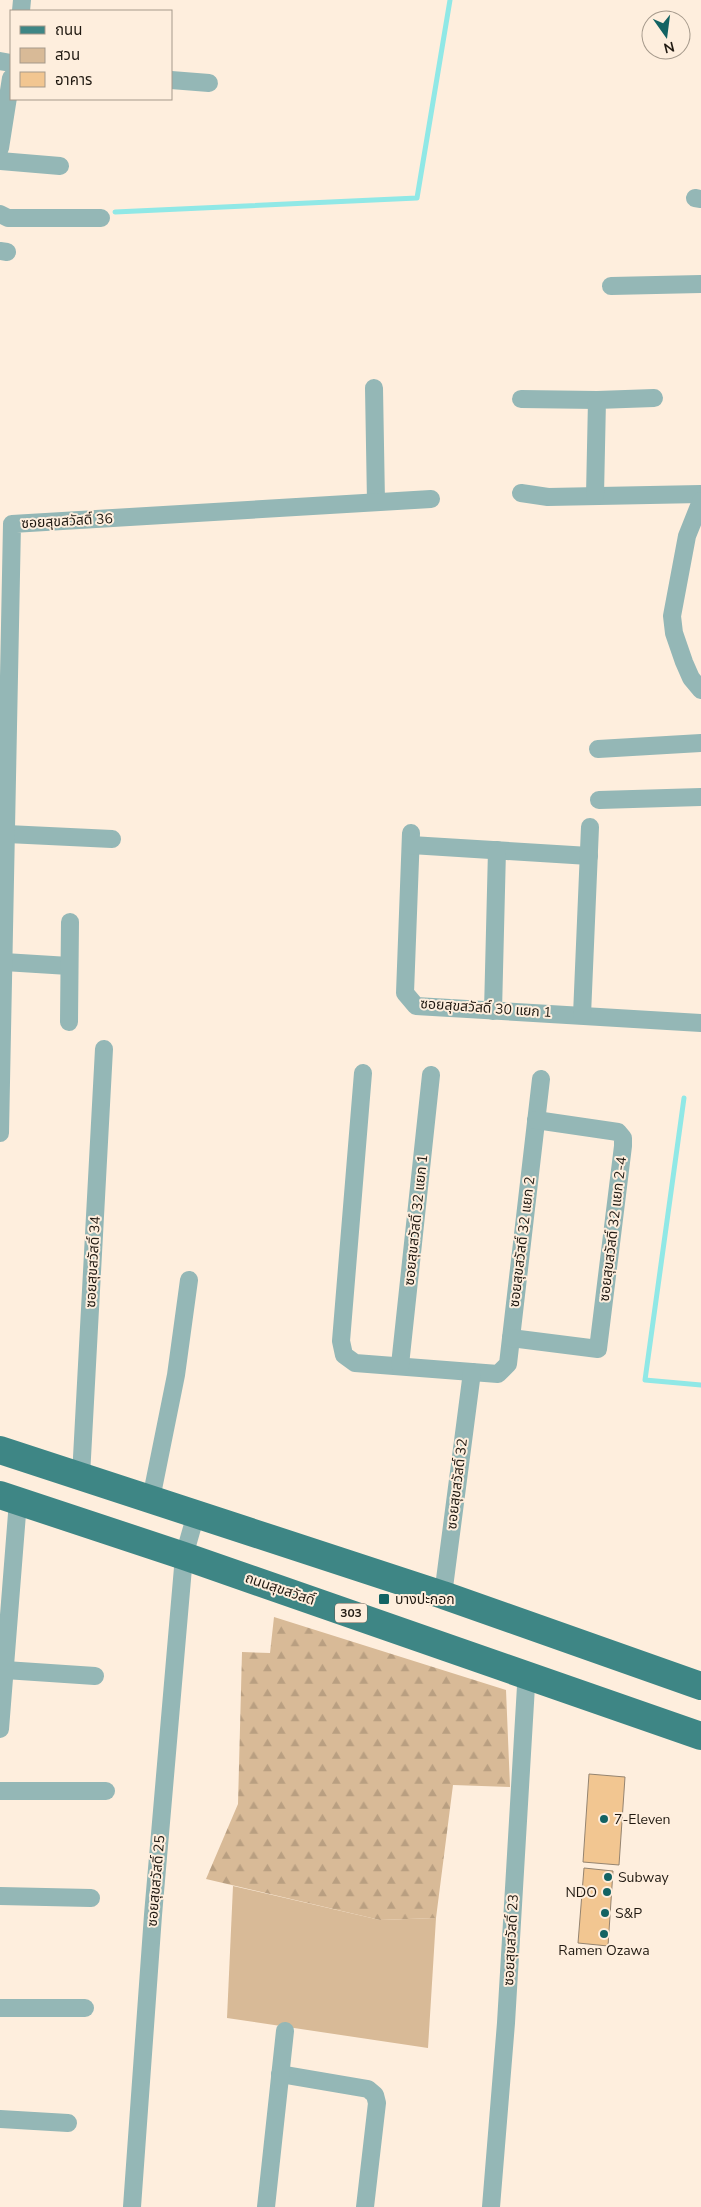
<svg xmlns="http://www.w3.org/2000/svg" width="701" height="2207" viewBox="0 0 701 2207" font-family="'Nunito Sans','Noto Sans Thai',sans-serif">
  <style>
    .green { fill: #d8ba97 }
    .forest { fill: url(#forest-firs) }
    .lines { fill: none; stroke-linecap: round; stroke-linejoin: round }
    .stream { stroke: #90e8e6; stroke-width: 5 }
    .building { fill: #f2c691; stroke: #958470 }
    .minor { stroke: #94b7b6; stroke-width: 18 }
    .primary { stroke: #3e8685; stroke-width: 28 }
    .poi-dot { fill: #136363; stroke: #feeedd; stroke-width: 2 }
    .labels { text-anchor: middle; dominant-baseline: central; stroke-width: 4; stroke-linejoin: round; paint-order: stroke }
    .shield { fill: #feeedd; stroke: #63594e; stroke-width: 1 }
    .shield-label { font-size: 12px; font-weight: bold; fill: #201911 }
    .street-label { font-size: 14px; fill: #201911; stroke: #feeedd }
    .poi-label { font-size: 14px; fill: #201911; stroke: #feeedd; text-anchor: start }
  </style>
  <defs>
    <pattern id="forest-firs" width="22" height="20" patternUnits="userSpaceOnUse" patternTransform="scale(1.25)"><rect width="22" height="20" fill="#d8ba97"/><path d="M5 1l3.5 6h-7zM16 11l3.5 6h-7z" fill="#b99f81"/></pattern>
  </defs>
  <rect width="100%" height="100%" fill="#feeedd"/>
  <path class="green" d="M233,1886L380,1920L436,1918L428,2048L227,2018Z"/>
  <path class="forest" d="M274,1617L506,1690L510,1787L453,1785L436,1918L380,1920L206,1879L238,1804L242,1652L270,1653Z"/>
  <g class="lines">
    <g class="stream">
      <path d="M115,212L417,198L450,0"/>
      <path d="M684,1098L645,1380L701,1385"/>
    </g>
  </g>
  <g class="building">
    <path d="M589,1774L625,1777L619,1865L583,1862Z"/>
    <path d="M584,1868L613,1871L608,1946L578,1943Z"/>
  </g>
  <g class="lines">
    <g class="minor">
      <path d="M21,11L22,0"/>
      <path d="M0,61L11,63"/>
      <path d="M171,80L209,83"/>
      <path d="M0,148L11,78"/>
      <path d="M0,161L60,166"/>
      <path d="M695,198L701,199"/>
      <path d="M0,214L8,218H101"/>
      <path d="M0,251L7,252"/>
      <path d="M611,286L701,284"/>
      <path d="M374,388L376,502"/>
      <path d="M521,399L597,400"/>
      <path d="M521,493L548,497L701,494"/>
      <path d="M595,495L597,400L654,398"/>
      <path d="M701,501L687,536L672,616L674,633L684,662L691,678L701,690"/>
      <path d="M598,749L701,743"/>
      <path d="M599,800L701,797"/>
      <path d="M411,833L405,993L416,1006L701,1023"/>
      <path d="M7,834L112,839"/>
      <path d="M411,845L589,856"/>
      <path d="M4,962L69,966"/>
      <path d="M493,1011L497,850"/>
      <path d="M582,1015L590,827"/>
      <path d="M69,1022L70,922"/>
      <path d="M363,1073L341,1341L344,1355L355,1363L498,1374L508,1364L541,1079"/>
      <path d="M0,1133L12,524L431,499"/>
      <path d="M511,1338L598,1349L623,1146V1138L618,1132L536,1120"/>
      <path d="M400,1365L431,1075"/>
      <path d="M81,1476L104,1049"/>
      <path d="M151,1499L176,1375L189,1280"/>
      <path d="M443,1595L472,1372"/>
      <path d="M5,1670L95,1676"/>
      <path d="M0,1729L18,1501"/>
      <path d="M0,1791H106"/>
      <path d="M0,1896L91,1898"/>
      <path d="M0,2008H85"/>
      <path d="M280,2074L368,2089L375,2095L377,2103L365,2207"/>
      <path d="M0,2119L68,2123"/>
      <path d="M132,2207L153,1915L184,1556L196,1514"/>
      <path d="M266,2207L285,2031"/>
      <path d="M491,2207L506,2023L526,1686L525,1673"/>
    </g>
    <g class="primary">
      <path d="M0,1450L443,1595L701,1686"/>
      <path d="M0,1495L184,1556L701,1736"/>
    </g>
  </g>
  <g class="poi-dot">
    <rect x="378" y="1593" width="12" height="12" rx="2.5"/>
    <circle cx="604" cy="1819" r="5"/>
    <circle cx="608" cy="1877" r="5"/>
    <circle cx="607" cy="1892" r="5"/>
    <circle cx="605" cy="1913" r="5"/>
    <circle cx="604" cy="1934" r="5"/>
  </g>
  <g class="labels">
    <rect class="shield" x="335" y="1603.5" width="32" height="19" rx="4"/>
    <g class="shield-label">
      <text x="351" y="1613">303</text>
    </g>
    <g class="street-label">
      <text transform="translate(67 521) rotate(-3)">ซอยสุขสวัสดิ์ 36</text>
      <text transform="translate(486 1008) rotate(4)">ซอยสุขสวัสดิ์ 30 แยก 1</text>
      <text transform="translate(416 1220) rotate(-84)">ซอยสุขสวัสดิ์ 32 แยก 1</text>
      <text transform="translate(613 1229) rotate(-83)">ซอยสุขสวัสดิ์ 32 แยก 2-4</text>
      <text transform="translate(522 1242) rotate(-83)">ซอยสุขสวัสดิ์ 32 แยก 2</text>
      <text transform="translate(93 1262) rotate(-87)">ซอยสุขสวัสดิ์ 34</text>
      <text transform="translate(457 1484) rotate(-83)">ซอยสุขสวัสดิ์ 32</text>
      <text transform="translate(280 1589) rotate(19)">ถนนสุขสวัสดิ์</text>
      <text transform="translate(156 1881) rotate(-85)">ซอยสุขสวัสดิ์ 25</text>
      <text transform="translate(511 1940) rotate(-87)">ซอยสุขสวัสดิ์ 23</text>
    </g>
    <g class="poi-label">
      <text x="395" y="1599">บางปะกอก</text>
      <text x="614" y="1819">7-Eleven</text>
      <text x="618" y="1877">Subway</text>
      <text x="597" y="1892" text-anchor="end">NDO</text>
      <text x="615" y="1913">S&amp;P</text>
      <text x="604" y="1950" text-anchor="middle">Ramen Ozawa</text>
    </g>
  </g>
  <rect x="10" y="10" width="162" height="90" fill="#feeedd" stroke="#a5998b"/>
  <rect x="20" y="26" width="25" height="8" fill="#3e8685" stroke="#a5998b"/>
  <text x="55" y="35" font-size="15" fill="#201911">ถนน</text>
  <rect x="20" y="48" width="25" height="15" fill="#d8ba97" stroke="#a5998b"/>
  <text x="55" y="60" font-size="15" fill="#201911">สวน</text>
  <rect x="20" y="72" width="25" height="15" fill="#f2c691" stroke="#a5998b"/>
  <text x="55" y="85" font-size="15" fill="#201911">อาคาร</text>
  <g transform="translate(666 35) rotate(166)"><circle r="24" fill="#feeedd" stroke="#a5998b"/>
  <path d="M0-4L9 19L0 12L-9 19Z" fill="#136363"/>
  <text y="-8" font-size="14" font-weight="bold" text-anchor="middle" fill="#201911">N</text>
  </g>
</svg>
